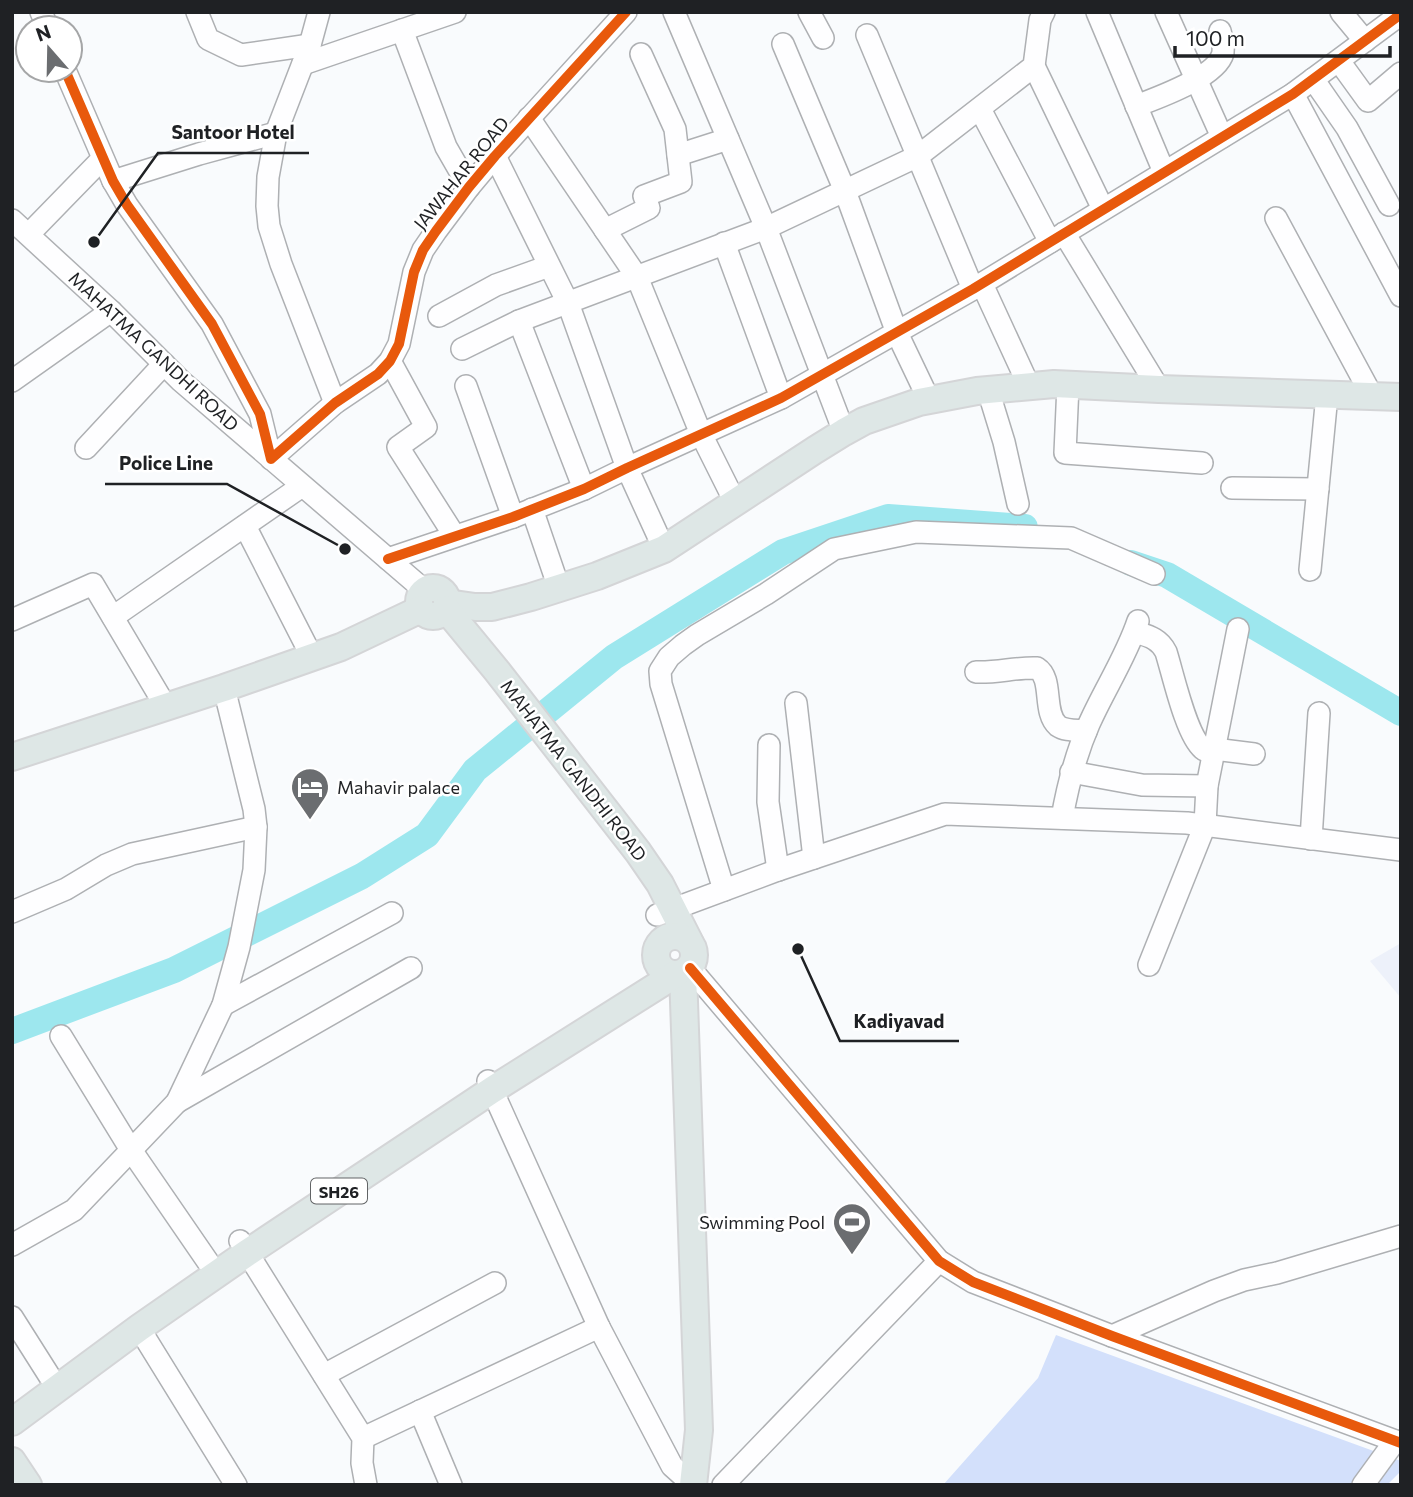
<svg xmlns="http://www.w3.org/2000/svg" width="1413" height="1497" viewBox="0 0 1413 1497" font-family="Commissioner,sans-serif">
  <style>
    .built { fill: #edf1fa }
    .green { fill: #d3e0fb }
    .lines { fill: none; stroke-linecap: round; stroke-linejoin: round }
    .river { stroke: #9de7ee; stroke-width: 26 }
    .minor-casing { stroke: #aeb0b3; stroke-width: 24 }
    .major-casing { stroke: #d4d5d7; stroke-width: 30 }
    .minor { stroke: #fefeff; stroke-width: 21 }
    .major { stroke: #dee7e6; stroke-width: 26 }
    .cycleway-casing { stroke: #fff; stroke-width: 15 }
    .cycleway { stroke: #e8590c; stroke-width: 10 }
    .labels { text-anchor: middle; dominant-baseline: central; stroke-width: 5; stroke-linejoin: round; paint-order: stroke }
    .shield { fill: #fff; stroke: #626466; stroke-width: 2 }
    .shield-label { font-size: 16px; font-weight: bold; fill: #1f2124 }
    .street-label { font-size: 18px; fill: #1f2124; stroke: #fff }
    .poi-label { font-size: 18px; fill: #1f2124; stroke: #fff; text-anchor: start }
    .leader { fill: none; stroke: #1f2124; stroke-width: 2.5 }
    .callout-dot { fill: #1f2124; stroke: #fff; stroke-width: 2.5 }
    .callout-label { font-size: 19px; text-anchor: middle; font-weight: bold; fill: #1f2124; stroke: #fff; stroke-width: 5; stroke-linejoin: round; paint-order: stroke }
  </style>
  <rect width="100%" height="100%" fill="#f9fbfd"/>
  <path class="built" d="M1401,943V998L1370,961Z"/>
  <path class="green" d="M1056,1335L1401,1461V1471L1387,1485H943L1038,1378Z"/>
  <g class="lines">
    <g class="river">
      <path d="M1131,563L1167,575L1401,713"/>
      <path d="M12,1031L174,970L362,876L427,835L475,770L614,657L783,552L888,517L1025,527"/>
    </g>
    <defs>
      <g id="minor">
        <path d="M41,12L48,28"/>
        <path d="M197,12L208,39L241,55L310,45"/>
        <path d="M319,12L310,45L276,133L268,177L267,206L269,226L281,264L335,403"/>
        <path d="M674,12L766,228L844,432"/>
        <path d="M809,12L823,38"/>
        <path d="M1097,12L1164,172"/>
        <path d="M1166,12L1222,137"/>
        <path d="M1341,12L1365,41"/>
        <path d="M402,30L446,147L469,187"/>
        <path d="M867,35L973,289"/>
        <path d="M783,44L845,191L897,333L929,400"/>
        <path d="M1339,61L1368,101L1401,73"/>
        <path d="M303,64L455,12"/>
        <path d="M1034,66L1103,209"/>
        <path d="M65,70L113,181L127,205L212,324L260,414L271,459L335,403L378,374L390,361L399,344L414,272L423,250L436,231L469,187L495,156L626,12"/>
        <path d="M1313,79L1347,128L1389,205"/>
        <path d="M1293,94L1401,296"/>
        <path d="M1136,106C1157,98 1217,77 1223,53C1224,45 1222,38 1220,31"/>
        <path d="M980,109L1050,242"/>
        <path d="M529,118L637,277L701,434L735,502"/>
        <path d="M678,155L728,139"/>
        <path d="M495,156L568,303L627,468L664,549"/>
        <path d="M113,181L199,154L276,133"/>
        <path d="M1276,218L1372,396"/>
        <path d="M12,220L111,311L181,381L424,590"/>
        <path d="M605,230L649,208L644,196L681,182L675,129L641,54"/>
        <path d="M1064,233L1159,389"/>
        <path d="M29,234L102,159"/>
        <path d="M724,243L781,398"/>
        <path d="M982,284L1029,386"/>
        <path d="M439,316L496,285L549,266"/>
        <path d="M519,321L584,489"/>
        <path d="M462,349L519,321L766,228L918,156L1034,66L1040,20L1044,12"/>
        <path d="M390,361L426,427L398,447L454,535"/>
        <path d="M12,381L111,311"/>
        <path d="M1068,385L1065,453L1202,463"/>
        <path d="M466,386L513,517"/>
        <path d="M988,390L1004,442L1018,504"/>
        <path d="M86,448L164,364"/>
        <path d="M1232,488L1318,489"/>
        <path d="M532,509L559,588"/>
        <path d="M245,526L312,657"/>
        <path d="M388,559L513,517L584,489L627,468L781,398L973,289L1293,94L1401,14"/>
        <path d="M1310,570L1327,395"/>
        <path d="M113,617L302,486"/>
        <path d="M12,620L93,584L166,707"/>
        <path d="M1135,632C1148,636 1159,638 1166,652C1173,674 1186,735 1203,749C1204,750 1211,753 1213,753"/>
        <path d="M976,672C997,673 1017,667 1037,668C1054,679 1042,712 1058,726C1065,731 1078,730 1086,731"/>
        <path d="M796,703L814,858"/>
        <path d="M769,745L768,802L778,870"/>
        <path d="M1214,749L1254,754"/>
        <path d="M1071,772L1142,785L1207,786"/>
        <path d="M1062,818C1068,784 1075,756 1089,724C1104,690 1126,657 1138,621"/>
        <path d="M1311,839L1319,713"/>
        <path d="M724,890L661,684L660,671L669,657L683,645L697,635L766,594L834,549L916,532L1071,538L1154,574"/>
        <path d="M12,912L66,889L106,865L132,854L256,827"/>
        <path d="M657,915L778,870L945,814L1187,823L1401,850"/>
        <path d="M1149,965L1205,825L1207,786L1238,629"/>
        <path d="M690,968L939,1261L973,1282L1112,1336L1401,1443"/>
        <path d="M223,1005L392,913"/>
        <path d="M61,1036L131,1150L208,1262"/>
        <path d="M488,1081L599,1327L672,1466L682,1475L694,1482"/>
        <path d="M177,1102L411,968"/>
        <path d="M240,1241L363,1438L362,1463L366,1485"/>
        <path d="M12,1245L74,1210L177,1102L223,1005L239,947L254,870L256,827L254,809L224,688"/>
        <path d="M12,1317L50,1377"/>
        <path d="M139,1328L236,1485"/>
        <path d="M1112,1336L1214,1291L1244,1280L1277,1273L1401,1236"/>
        <path d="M324,1375L495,1283"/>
        <path d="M420,1411L451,1485"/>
        <path d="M363,1438L599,1327"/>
        <path d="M723,1485L939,1261"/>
        <path d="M1363,1485L1395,1441"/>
      </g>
      <g id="major">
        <circle cx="433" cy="602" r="14"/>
        <path d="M447,603L475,607H492L531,597L597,576L664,549L815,450L844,432L864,421L919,402L977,391L1054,384L1159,389L1401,397"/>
        <path d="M446,609L497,671L638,852L660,884L689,941"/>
        <path d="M12,757L224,688L341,647L421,609"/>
        <circle cx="675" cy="955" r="19"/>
        <path d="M683,973L699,1430L693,1485"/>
        <path d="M12,1422L139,1328L247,1253L492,1090L676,974"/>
        <path d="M12,1461L28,1485"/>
      </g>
    </defs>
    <use href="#minor" class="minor-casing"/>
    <use href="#major" class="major-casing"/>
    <use href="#minor" class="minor"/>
    <use href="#major" class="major"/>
    <defs>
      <g id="cycleway">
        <path d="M65,70L113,181L127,205L212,324L260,414L271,459L335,403L378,374L390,361L399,344L414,272L423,250L436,231L469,187L495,156L626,12"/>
        <path d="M388,559L513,517L584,489L627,468L781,398L973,289L1293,94L1401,14"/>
        <path d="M690,968L939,1261L973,1282L1112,1336L1401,1443"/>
      </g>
    </defs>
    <use href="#cycleway" class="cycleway-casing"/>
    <use href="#cycleway" class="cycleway"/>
  </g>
  <defs>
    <symbol id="hotel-pin" viewBox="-11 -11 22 30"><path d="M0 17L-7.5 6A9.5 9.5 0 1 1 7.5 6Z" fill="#6b6d70" stroke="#fff"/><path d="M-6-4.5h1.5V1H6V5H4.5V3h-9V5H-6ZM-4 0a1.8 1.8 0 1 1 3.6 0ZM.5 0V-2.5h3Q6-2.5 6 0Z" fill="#fff"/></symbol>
    <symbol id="stadium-pin" viewBox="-11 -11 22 30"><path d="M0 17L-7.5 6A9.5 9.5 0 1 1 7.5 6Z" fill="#6b6d70" stroke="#fff"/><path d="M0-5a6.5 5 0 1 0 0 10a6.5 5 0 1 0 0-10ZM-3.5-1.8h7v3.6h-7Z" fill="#fff"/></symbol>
  </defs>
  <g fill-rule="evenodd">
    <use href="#hotel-pin" x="288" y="765" width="44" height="60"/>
    <use href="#stadium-pin" x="830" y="1200" width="44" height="60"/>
  </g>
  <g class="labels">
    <rect class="shield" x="311" y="1178.5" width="56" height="25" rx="5"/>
    <g class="shield-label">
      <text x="339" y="1191">SH26</text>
    </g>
    <g class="street-label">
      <text transform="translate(461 173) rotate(-51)">JAWAHAR ROAD</text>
      <text transform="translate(154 351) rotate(43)">MAHATMA GANDHI ROAD</text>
      <text transform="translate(574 770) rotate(52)">MAHATMA GANDHI ROAD</text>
    </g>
    <g class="poi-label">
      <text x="337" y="787">Mahavir palace</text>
      <text x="825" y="1222" text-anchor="end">Swimming Pool</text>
    </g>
  </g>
  <path class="leader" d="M94 242L158 153H309M345 549L227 484H105M798 949L840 1041H959"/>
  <g class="callout-dot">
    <circle cx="94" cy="242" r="7"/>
    <circle cx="345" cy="549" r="7"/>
    <circle cx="798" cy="949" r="7"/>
  </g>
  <g class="callout-label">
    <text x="233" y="139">Santoor Hotel</text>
    <text x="166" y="470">Police Line</text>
    <text x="899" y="1028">Kadiyavad</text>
  </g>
  <rect width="1413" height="1497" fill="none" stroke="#1f2124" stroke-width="28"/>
  <g transform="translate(49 49) rotate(340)"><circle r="33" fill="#ffffff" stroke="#a5a6a7" stroke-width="2"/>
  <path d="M0-5L12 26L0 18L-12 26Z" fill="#6b6d70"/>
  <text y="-10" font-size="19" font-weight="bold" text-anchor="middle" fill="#1f2124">N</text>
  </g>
  <path d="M1175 46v10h215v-10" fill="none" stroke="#1f2124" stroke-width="3.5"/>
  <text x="1186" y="46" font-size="21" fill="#1f2124" stroke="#ffffff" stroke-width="5" paint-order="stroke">100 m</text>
</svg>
